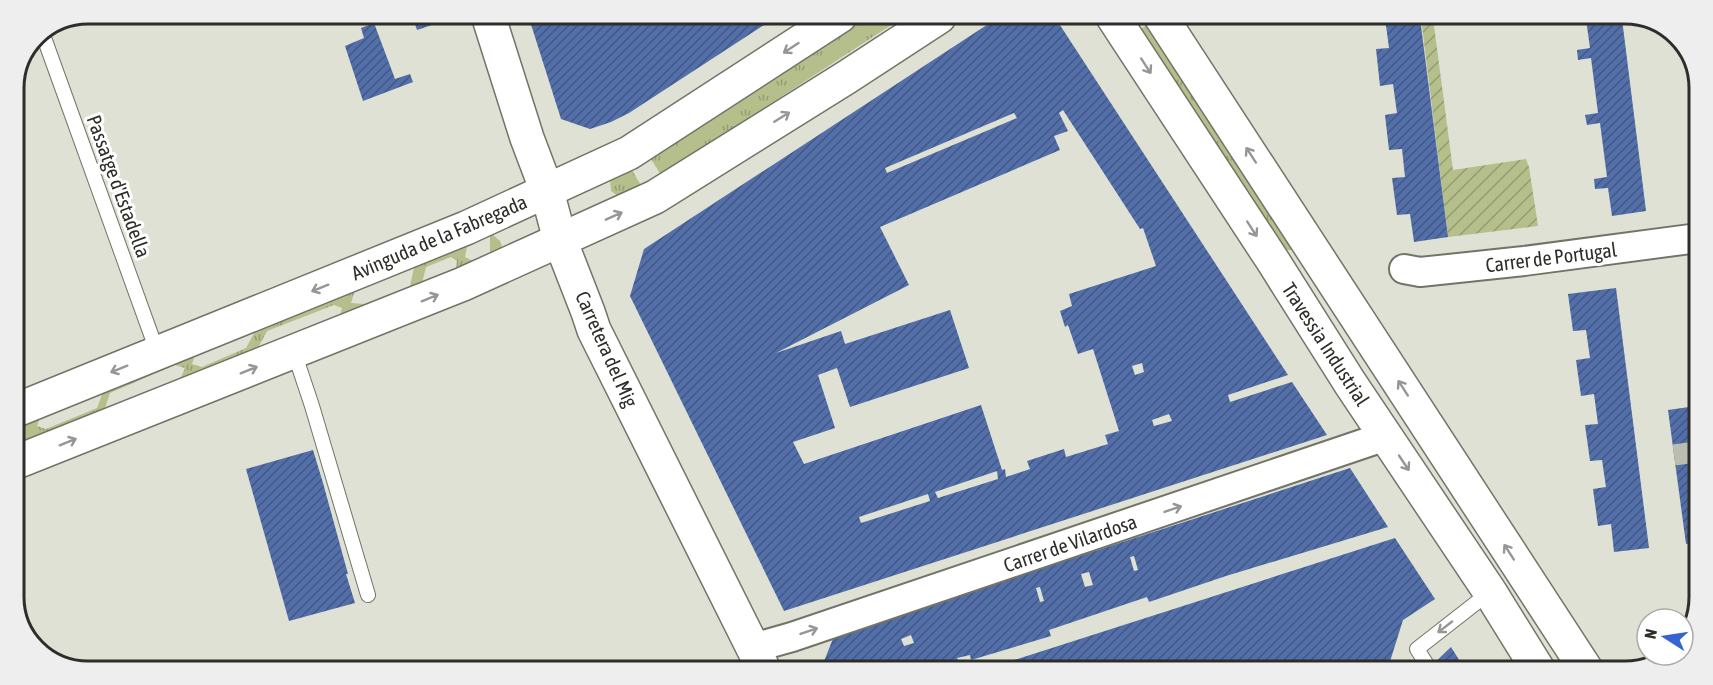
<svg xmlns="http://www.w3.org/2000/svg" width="1713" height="685" viewBox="0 0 1713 685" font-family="'Asap Condensed',sans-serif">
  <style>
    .grass { fill: url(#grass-tufts) }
    .garden { fill: url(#garden-furrows) }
    .building { fill: url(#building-hatch); fill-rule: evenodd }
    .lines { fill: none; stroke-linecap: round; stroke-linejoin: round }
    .pedestrian-tunnel { stroke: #bbbdb1; stroke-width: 21; stroke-dasharray: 21 10; stroke-linecap: butt }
    .service-casing { stroke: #717467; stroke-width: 16 }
    .minor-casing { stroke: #717467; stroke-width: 32 }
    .tertiary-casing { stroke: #717467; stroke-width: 36 }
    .service { stroke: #fff; stroke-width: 14 }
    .minor { stroke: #fff; stroke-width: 28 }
    .tertiary { stroke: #fff; stroke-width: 33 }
    .oneway { stroke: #969694 }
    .labels { text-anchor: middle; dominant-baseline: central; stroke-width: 6; stroke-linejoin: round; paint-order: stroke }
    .street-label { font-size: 20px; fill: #2d2e29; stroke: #fff }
    .rim { fill: none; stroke: #2d2e29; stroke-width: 3 }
  </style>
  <defs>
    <pattern id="grass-tufts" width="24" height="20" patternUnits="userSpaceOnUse" patternTransform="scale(1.5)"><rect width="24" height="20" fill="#b5bf8b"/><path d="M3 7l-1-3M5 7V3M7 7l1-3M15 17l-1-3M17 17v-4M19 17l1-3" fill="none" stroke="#949c72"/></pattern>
    <pattern id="garden-furrows" width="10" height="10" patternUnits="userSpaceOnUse" patternTransform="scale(1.5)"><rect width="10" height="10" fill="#b5bf8b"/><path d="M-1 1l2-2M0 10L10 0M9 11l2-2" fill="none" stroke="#949c72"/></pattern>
    <pattern id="building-hatch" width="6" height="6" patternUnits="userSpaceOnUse" patternTransform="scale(1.5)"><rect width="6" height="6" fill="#536faa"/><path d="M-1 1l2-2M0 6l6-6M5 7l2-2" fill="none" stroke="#425782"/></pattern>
  </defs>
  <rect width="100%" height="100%" fill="#dee1d3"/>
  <g class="grass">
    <path d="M864,16H905L661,175L649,156Z"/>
    <path d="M1152,20L1299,250H1282L1138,32Z"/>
    <path d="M630,167L642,187L618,196L611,191L610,180L613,177Z"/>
    <path d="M493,235L500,241L502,246L500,250L455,272L457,261L451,257L426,267L421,287L339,319L342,308L334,305L267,331L257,350L179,382L185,368L175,365L110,393L103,414L17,447L21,434L14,433V424L41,414L37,426L46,429L97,408L103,392L196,352L192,364L202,367L246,348L257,328L355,290L351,303L364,304L410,286L414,268L467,247L465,257L473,261L490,253V236Z"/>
  </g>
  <path class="garden" d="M1421,18H1433L1453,170L1526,159L1529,167L1538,226L1448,237Z"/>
  <g class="building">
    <path d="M419,15H422L423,17H429L432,25L417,30L414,21L416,19L415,17Z"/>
    <path d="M528,15L676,16H778L629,113L611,122L590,129L561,119Z"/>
    <path d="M999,17H1048L1056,19L1288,375L1228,395L1230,402L1292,382L1327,435L784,611L630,296L644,249ZM1063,110L1140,229L1143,228L1156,266L1069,294L1072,306L1060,311L1065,327L1068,325L1078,354L1093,349L1119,431L1105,435L1108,444L1066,457L1064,449L1027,461L1030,469L1006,477L1005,469L1002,470L981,405L804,464L793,442L835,428L818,375L837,368L850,407L969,368L950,310L845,344L841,331L776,353L909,285L880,227L1060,150L1054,136L1068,131L1059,113ZM1014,113L1017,118L887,173L885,168ZM1142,363L1144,372L1135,375L1132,366ZM1169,414L1172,421L1154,426L1152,420ZM997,471L998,479L938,498L935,492ZM928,494L930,501L861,523L859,517Z"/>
    <path d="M1385,18H1420L1448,237L1414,242L1410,214L1397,215L1392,178L1405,177L1402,149L1389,150L1385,115L1397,113L1393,84L1380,86L1376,49L1389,48Z"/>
    <path d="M1586,19H1622L1646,211L1612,216L1608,188L1595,189L1594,179L1607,177L1600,123L1587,125L1585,115L1598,113L1591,58L1578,60L1577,50L1590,48Z"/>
    <path d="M374,23L395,79L410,74L413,82L363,101L345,46L364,38L361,28Z"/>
    <path d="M1616,288L1649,548L1614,552L1611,524L1598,526L1593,489L1606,487L1602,460L1590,461L1585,425L1598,424L1594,394L1581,396L1576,360L1590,358L1586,330L1573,331L1568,294Z"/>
    <path d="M1689,407L1696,458L1695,542L1686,544L1668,410Z"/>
    <path d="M313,450L323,483L348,574H346L355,603L289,621L246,469Z"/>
    <path d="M1350,468L1388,527L1226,576L1149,602L1147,597L1049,630L1051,636L971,660L970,655L957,658L959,663L940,669H821L834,636ZM1134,556L1138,570L1134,571L1130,557ZM1089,572L1093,585L1085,587L1081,574ZM1040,587L1044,601L1040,602L1036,588ZM911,635L914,643L904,646L901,639Z"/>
    <path d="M1395,538L1435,599L1403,620L1387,671L986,669Z"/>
    <path d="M1451,647L1466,671H1426Z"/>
  </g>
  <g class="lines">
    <path class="pedestrian-tunnel" d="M1674,455L1695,452"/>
    <defs>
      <g id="service">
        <path d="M42,32L158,354"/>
        <path d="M294,352L312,406L368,595"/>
        <path d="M1429,668L1417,649L1490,592"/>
      </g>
      <g id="minor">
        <path d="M1404,269L1420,272L1524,261L1698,238"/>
        <path d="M753,648L792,637L1386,436"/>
      </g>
      <g id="tertiary">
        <path d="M488,15L527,138L547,191L560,240L588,312L594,330L763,668"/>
        <path d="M1113,17L1273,261L1350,383L1490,592L1539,671"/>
        <path d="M1161,17L1587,671"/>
        <path d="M14,411L466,228L629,153L840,16"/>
        <path d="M14,463L463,284L655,197L847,77L939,17"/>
      </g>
    </defs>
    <use href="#service" class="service-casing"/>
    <use href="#minor" class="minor-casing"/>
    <use href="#tertiary" class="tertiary-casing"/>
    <use href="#service" class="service"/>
    <use href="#minor" class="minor"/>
    <use href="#tertiary" class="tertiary"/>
  </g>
  <defs><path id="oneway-shaft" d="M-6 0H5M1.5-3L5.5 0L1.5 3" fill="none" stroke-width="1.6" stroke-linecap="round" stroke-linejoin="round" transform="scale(1.5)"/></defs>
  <g class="oneway">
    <use href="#oneway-shaft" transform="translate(791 48) rotate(147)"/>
    <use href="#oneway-shaft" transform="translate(1146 66) rotate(57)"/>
    <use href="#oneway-shaft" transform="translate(782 117) rotate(-32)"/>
    <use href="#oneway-shaft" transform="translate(1251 155) rotate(-123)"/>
    <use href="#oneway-shaft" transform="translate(614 216) rotate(-24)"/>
    <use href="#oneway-shaft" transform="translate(1252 229) rotate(57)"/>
    <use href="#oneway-shaft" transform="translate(320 288) rotate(158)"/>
    <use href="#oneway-shaft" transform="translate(430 298) rotate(-22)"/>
    <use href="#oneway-shaft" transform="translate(119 369) rotate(158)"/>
    <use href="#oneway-shaft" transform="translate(249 370) rotate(-22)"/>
    <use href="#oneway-shaft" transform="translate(1403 388) rotate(-123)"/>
    <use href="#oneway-shaft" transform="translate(68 442) rotate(-22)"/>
    <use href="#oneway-shaft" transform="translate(1404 463) rotate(56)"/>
    <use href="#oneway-shaft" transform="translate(1173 509) rotate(-19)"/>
    <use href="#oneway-shaft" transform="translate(1509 552) rotate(-123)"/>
    <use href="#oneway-shaft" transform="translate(1445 627) rotate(142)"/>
    <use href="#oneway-shaft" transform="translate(809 631) rotate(-19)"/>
  </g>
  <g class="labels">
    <g class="street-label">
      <text transform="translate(119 186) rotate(70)">Passatge d'Estadella</text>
      <text transform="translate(439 237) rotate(-23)">Avinguda de la Fabregada</text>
      <text transform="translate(1551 257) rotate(-7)">Carrer de Portugal</text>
      <text transform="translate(1326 344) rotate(57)">Travessia Industrial</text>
      <text transform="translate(607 349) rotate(66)">Carretera del Mig</text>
      <text transform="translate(1070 543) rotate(-19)">Carrer de Vilardosa</text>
    </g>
  </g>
  <path d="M0 0H1713V685H0ZM88 24H1625A64 64 0 0 1 1689 88V597A64 64 0 0 1 1625 661H88A64 64 0 0 1 24 597V88A64 64 0 0 1 88 24Z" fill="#eee" fill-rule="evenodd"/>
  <path class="rim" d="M88 24H1625A64 64 0 0 1 1689 88V597A64 64 0 0 1 1625 661H88A64 64 0 0 1 24 597V88A64 64 0 0 1 88 24Z"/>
  <g transform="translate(1665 637) rotate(282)"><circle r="28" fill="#ffffff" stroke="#ababa9" stroke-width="1.5"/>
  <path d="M0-4.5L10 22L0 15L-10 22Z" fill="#3463d3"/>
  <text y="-9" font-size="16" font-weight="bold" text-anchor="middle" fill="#2d2e29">N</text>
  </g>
</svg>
